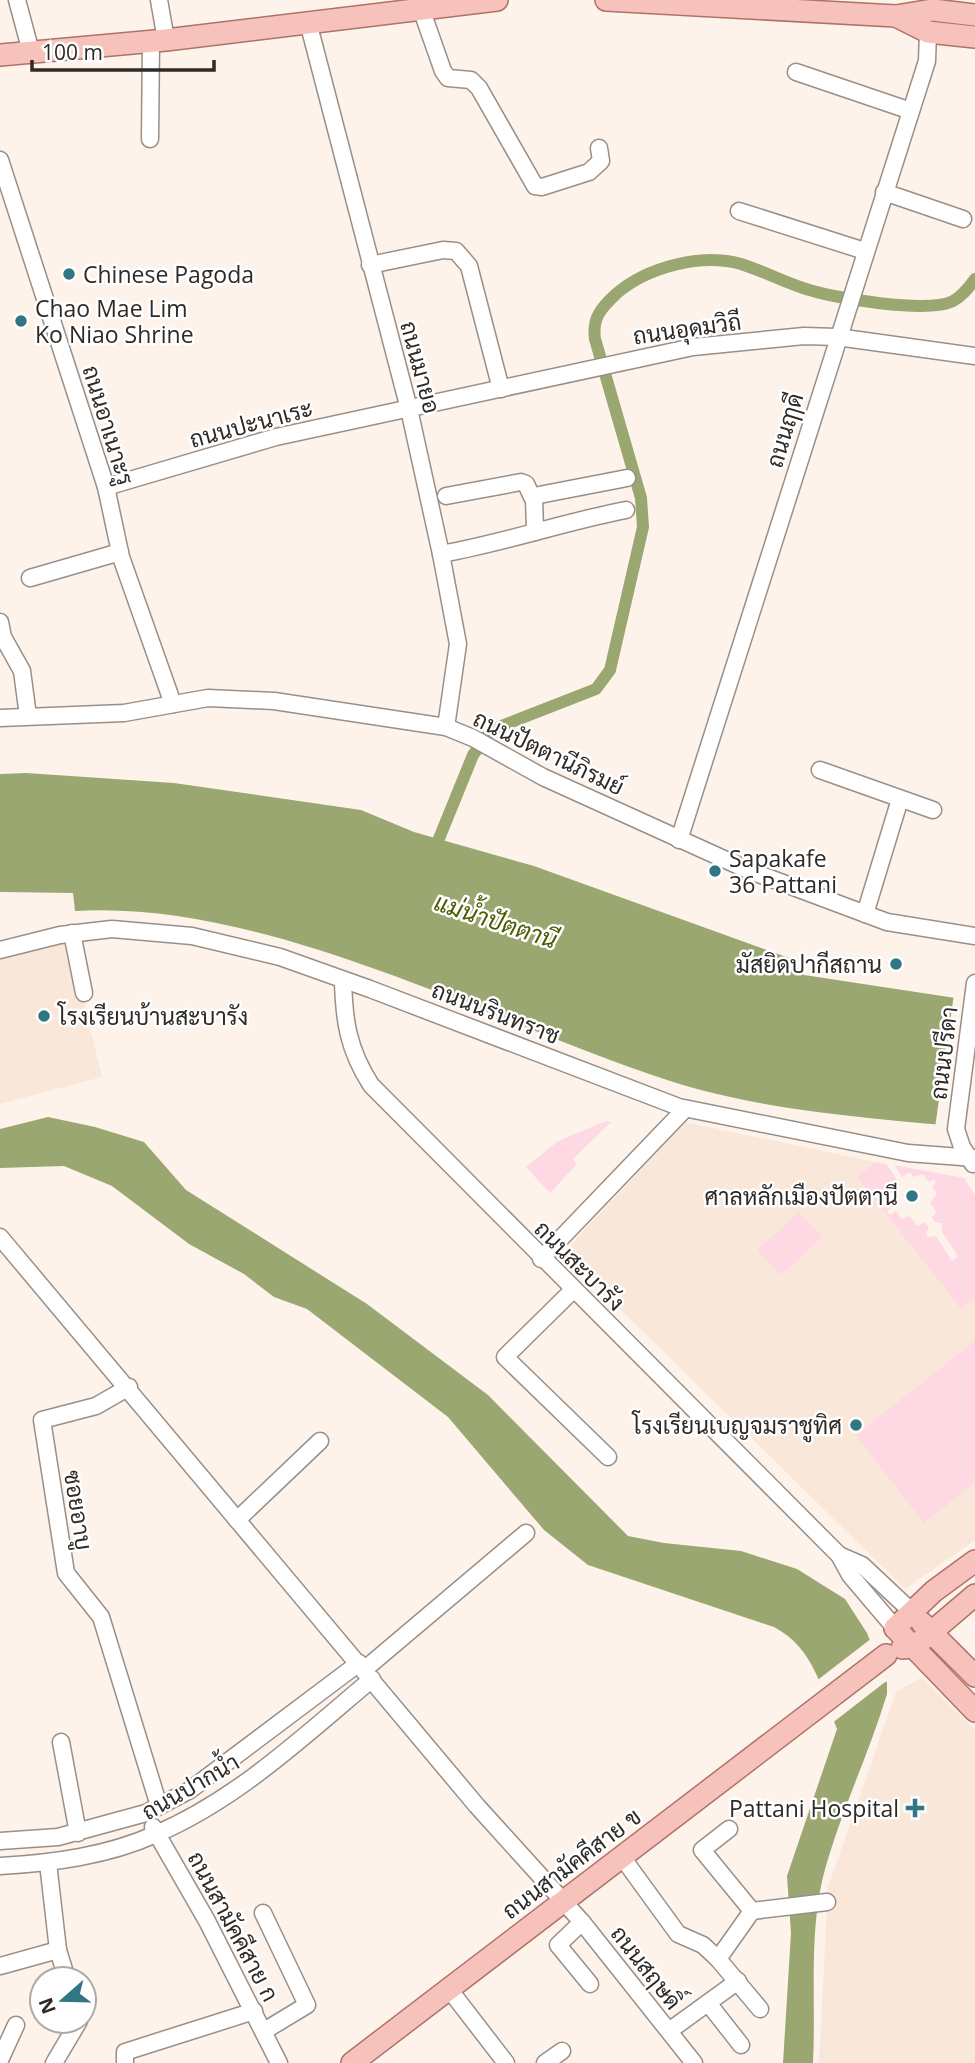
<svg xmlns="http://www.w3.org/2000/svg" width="975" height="2063" viewBox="0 0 975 2063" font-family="'Open Sans',Sarabun,sans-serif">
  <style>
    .built { fill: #f9e7da }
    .green { fill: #fed8e3 }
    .water { fill: #9aa771 }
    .pier { fill: #fef3eb }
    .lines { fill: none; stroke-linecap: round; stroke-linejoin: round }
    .canal { stroke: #9aa771; stroke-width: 12 }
    .minor-casing { stroke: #998f87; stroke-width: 19 }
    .major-casing { stroke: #ad7369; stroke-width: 24 }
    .minor { stroke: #fff; stroke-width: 16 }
    .major { stroke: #f7c2bb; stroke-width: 21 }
    .poi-dot { fill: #307783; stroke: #fff; stroke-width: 2.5 }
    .labels { text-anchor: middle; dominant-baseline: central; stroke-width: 5; stroke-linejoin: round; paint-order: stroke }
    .poi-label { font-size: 23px; fill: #2e2a27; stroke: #fff; text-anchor: start }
    .street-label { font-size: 23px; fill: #2e2a27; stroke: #fff }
    .water-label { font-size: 24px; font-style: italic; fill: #4d5a00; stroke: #fff }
  </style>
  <rect width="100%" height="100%" fill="#fef3eb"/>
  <g class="built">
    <path d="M69,940L102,1077L0,1104V955Z"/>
    <path d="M685,1122L875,1162L857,1177L961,1309L975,1299V1540L905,1589L563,1253Z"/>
    <path d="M922,1677L975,1730V2063H819L828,1887L896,1692Z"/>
  </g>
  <g class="green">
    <path d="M606,1121L611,1122L573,1159L577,1164L550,1193L526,1167L558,1141Z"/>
    <path d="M875,1162L886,1164L898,1181L890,1186L893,1191L888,1199L893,1206L887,1211L890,1215L896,1211L901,1219L910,1216L917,1226L925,1222L929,1227L926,1233L928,1237L936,1236L952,1261L958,1256L942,1232V1223H936L931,1217L937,1213L930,1202L937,1194L932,1186L936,1183L934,1179L929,1182L923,1174L913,1177L910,1172L902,1177L894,1165L964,1178L975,1195V1299L961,1309L857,1177Z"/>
    <path d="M799,1212L822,1237L781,1275L757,1250Z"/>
    <path d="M975,1341V1482L924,1523L856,1435Z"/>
  </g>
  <g class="water">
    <path d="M26,773L174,783L361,810L414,832L534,866L789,958L804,975L975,1001V1128C873,1118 765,1112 667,1080C485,1020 268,900 75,911L73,893L0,892V774Z"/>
    <path d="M48,1117L95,1127L144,1142L186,1190L367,1304L488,1395L628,1536L664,1543L741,1551L797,1569L845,1599L867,1633L887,1683V1694C868,1757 838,1817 822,1881C809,1940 816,2003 813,2063H783L791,1933L787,1876L837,1729C822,1690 814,1648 774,1627L588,1565L544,1530L448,1417L307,1309L274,1297L244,1274L189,1244L112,1186L64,1166L0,1168V1129Z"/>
  </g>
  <g class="pier">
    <path d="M954,994L975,998V1132L935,1128Z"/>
    <path d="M872,1638L889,1679L831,1724L815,1682Z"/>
  </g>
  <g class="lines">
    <path class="canal" d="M434,851L473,755L491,730L596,689L610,670L643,527L641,498L595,339C592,318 601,308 616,294C647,267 701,253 741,264C763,271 784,282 806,289C833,298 928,314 953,301C963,296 969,287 975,279"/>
    <defs>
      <g id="minor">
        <path d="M17,0L31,52"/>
        <path d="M159,0L166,40"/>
        <path d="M418,0L443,71L448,78L471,80L479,88L535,186L542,187L589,172L601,161L599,148"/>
        <path d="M308,22L409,409L441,554L458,644L446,727"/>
        <path d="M796,72L911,111"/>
        <path d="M150,139L151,41"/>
        <path d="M0,160L106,487L121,557L173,704"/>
        <path d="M884,192L963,219"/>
        <path d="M739,211L865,251"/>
        <path d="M370,265L443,250L456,251L469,266L501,389"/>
        <path d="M106,487L276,437L693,347L804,336L837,337L975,356"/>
        <path d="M446,496L521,482L526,484L532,497"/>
        <path d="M535,532L534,496L627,478"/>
        <path d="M441,554C504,543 564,522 626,510"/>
        <path d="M30,578L120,552"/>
        <path d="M0,622L3,637L22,671L28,716"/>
        <path d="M0,718L124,713L208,698L274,701L446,727L473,738L543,777L748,870L887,922L975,936"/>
        <path d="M820,770L933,810"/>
        <path d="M679,840L927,61L928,32"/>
        <path d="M865,914L900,799"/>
        <path d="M72,933L84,993"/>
        <path d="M0,950L60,935L112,929L192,936L280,957L370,989L679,1107L908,1153L975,1158"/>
        <path d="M343,980C344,1021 348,1049 371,1085L839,1555L850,1575L895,1628"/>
        <path d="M973,1164L962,1147L956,1129L975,983"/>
        <path d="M0,1237L477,1806L582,1922L694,2063"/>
        <path d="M541,1259L685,1109"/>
        <path d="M573,1290L505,1357L608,1457"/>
        <path d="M129,1387L96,1406L42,1420L66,1573L101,1617L159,1806"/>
        <path d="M237,1520L320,1441"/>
        <path d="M839,1555L862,1565L911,1611"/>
        <path d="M365,1669L526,1533"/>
        <path d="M61,1742L78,1833"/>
        <path d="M153,1827L207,1921L279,2063"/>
        <path d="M729,1829L702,1850L752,1911"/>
        <path d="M0,1841L58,1837L146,1813L190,1790L359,1663"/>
        <path d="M622,1857L678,1934L703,1945L718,1959L752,1911L827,1902"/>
        <path d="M48,1863L58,1950L67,1979"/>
        <path d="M0,1866C53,1863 107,1856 156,1834C238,1799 305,1735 372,1679"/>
        <path d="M263,1913L307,2005L264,2031"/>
        <path d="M582,1922L558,1945L590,1984"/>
        <path d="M718,1959L760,2009"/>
        <path d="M0,1966L58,1950"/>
        <path d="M449,1989L506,2063"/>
        <path d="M708,2003L741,2045"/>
        <path d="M669,2031L738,1981"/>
        <path d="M0,2060L16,2025"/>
        <path d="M54,2063L79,2021"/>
        <path d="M125,2063V2052L254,2011"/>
        <path d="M545,2063L562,2051"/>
      </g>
      <g id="major">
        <path d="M606,0L896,16L933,10L975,15"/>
        <path d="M896,16L928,32L975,37"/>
        <path d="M0,55L166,40L497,0"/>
        <path d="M922,1623L975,1676"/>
        <path d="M895,1628L975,1711"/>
        <path d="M895,1628L934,1591L975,1561"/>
        <path d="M902,1648L914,1647L975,1595"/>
        <path d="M352,2063L886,1655"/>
      </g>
    </defs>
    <use href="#minor" class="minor-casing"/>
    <use href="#major" class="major-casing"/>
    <use href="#minor" class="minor"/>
    <use href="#major" class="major"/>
  </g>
  <g class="poi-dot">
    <circle cx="69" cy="274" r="7"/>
    <circle cx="21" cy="321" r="7"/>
    <circle cx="715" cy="871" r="7"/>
    <circle cx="896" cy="964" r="7"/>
    <circle cx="44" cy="1016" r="7"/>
    <circle cx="912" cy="1196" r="7"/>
    <circle cx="856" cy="1425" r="7"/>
    <path d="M911.5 1797.5h7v7h7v7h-7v7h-7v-7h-7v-7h7z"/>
  </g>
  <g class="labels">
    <g class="poi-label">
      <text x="83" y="274">Chinese Pagoda</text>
      <text x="35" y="308">Chao Mae Lim<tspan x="35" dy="26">Ko Niao Shrine</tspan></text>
      <text x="729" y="858">Sapakafe<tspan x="729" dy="26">36 Pattani</tspan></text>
      <text x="882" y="964" text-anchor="end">มัสยิดปากีสถาน</text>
      <text x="58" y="1016">โรงเรียนบ้านสะบารัง</text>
      <text x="898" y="1196" text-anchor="end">ศาลหลักเมืองปัตตานี</text>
      <text x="842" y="1425" text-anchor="end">โรงเรียนเบญจมราชูทิศ</text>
      <text x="899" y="1808" text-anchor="end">Pattani Hospital</text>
    </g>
    <g class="street-label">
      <text transform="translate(687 328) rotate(-8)">ถนนอุดมวิถี</text>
      <text transform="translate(421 367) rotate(75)">ถนนมายอ</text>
      <text transform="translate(251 423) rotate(-15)">ถนนปะนาเระ</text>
      <text transform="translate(109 425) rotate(73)">ถนนอาเนาะรู</text>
      <text transform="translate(784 430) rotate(-73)">ถนนฤๅดี</text>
      <text transform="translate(549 752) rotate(26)">ถนนปัตตานีภิรมย์</text>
      <text transform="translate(496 1012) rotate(21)">ถนนนรินทราช</text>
      <text transform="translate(943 1053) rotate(-83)">ถนนปรีดา</text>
      <text transform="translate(580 1265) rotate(45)">ถนนสะบารัง</text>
      <text transform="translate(79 1510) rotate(81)">ซอยอาบู</text>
      <text transform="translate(190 1786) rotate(-30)">ถนนปากน้ำ</text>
      <text transform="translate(571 1863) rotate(-37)">ถนนสามัคคีสาย ข</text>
      <text transform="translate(234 1926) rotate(62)">ถนนสามัคคีสาย ก</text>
      <text transform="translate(647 1967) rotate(52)">ถนนสฤษดิ์</text>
    </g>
    <g class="water-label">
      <text transform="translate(496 920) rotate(18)">แม่น้ำปัตตานี</text>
    </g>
  </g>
  <g transform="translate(63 2000) rotate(250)"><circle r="33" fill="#ffffff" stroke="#abaaa9" stroke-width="2"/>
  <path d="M0-5L12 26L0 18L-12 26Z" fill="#307783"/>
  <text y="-10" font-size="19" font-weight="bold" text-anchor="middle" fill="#2e2a27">N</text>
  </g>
  <path d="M32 60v10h182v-10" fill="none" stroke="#2e2a27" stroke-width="3.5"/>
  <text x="42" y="60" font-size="21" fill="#2e2a27" stroke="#ffffff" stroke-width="5" paint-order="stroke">100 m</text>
</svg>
